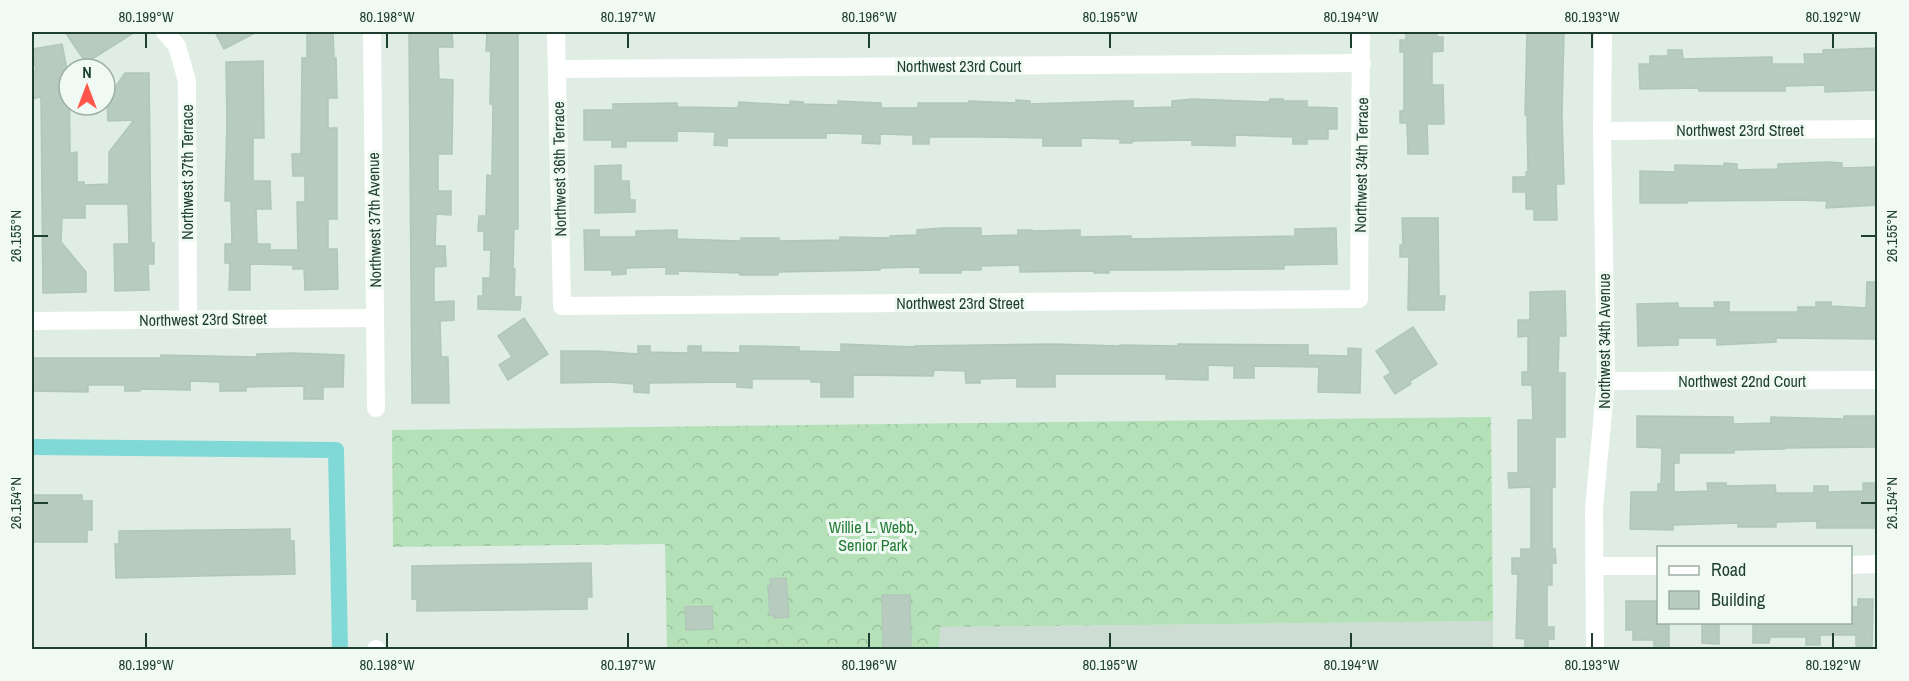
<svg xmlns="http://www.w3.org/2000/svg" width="1909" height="681" viewBox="0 0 1909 681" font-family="'Archivo Narrow',sans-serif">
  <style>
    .built { fill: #cdddd3 }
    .forest { fill: url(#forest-crowns) }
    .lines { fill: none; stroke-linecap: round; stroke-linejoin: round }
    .canal { stroke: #80d9d6; stroke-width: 16 }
    .building { fill: #b7cbbf; stroke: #b1c7ba; stroke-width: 1.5 }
    .minor { stroke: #fff; stroke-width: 18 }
    .ticks { fill: none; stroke: #1e3f30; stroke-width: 2 }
    .labels { text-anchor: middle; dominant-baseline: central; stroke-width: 6; stroke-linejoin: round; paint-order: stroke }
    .street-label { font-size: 16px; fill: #1e3f30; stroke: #f0f9f3 }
    .park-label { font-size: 16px; fill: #237b35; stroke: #f0f9f3 }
    .neatline { fill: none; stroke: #1e3f30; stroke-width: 2 }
    .ticks-label { font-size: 15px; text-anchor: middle; fill: #1e3f30 }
  </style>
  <defs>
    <pattern id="forest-crowns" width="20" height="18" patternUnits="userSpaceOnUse" patternTransform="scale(1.5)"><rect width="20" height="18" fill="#b5e1b9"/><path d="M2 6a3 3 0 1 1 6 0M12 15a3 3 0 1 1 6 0" fill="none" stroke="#9bc29f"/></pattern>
  </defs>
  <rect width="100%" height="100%" fill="#dfede4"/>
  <path class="built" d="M1493,621V649L939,650V627Z"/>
  <path class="forest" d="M1491,417L1493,621L940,627L939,649H667L665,544L393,547L392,430Z"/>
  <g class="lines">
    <path class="canal" d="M32,447L336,450L340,650"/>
  </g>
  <g class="building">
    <path d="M65,32H135L86,63Z"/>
    <path d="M215,32H257L224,49Z"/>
    <path d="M307,32H333L334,58H336L337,98H328V128H337V219H328V249H337L338,289L305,290L304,269H293V265L250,264V290H229L230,263H225V244H232L231,201H225L227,121L226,62L263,61L264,138H253V181H270L271,209H256L257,244H270V250H298L297,202H305V176H293L292,154H301L302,58H307Z"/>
    <path d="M409,32H452L453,47H438L439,79L453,80L452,154H438V191H451V215L436,214L435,246H445L446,266L434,267V302L454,301V320L440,321L441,357H448L449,403H412Z"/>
    <path d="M487,32H518V229H514L513,269H515L514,297H521L520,310L478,309V296H483V278H490L491,250H484V231H478L479,216H486L487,175L492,176L493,104H490L491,51H486Z"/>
    <path d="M1406,32H1437V37H1443V51L1432,52V85H1443L1444,124H1427L1428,154H1408L1407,123H1400V111H1404V52H1400V40H1406Z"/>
    <path d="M1527,32H1564L1562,114L1564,184H1556L1557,220H1534V209H1526V192H1513V177H1526V172H1528L1527,115H1525Z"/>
    <path d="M62,44L69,80L70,153L77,152V182H84V185L109,184V152L134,120L108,121L107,99L125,73H149L151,243H154V264H148L149,290L115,291L114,244H129L128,204H85V218H62L61,242L86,272V292L43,293L41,97L32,99V72L36,71L32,49Z"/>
    <path d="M1878,48V90L1825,92V85L1785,86V91H1699V88L1640,89L1639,64H1650V56H1668V50H1682L1683,59L1772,57V64H1805L1804,54H1823V50Z"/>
    <path d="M1193,99L1269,102L1270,99H1283V101H1307V107L1337,108V129H1328V139H1307V144H1293V137L1235,135V146L1192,145V140L1132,141V143H1120V139L1081,138V146H1043V138L981,137H929V144H913V135L880,134V144L862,143L863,134L826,133V138H727V146L714,145L715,132L677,131V141H626V147H612V140H584V110H613V104L677,103V107L738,108L739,102L790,105V101L803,102V104L838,105V101L881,103V108H918V103H969V101L1016,103V100L1030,101V104L1121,101H1133V108L1172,107V101Z"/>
    <path d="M1828,162L1842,163V168L1878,167V205L1826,208L1827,201L1801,200L1687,201V203H1640V171L1675,172V165L1724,166V163L1737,164V170L1778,169V164Z"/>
    <path d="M621,165V181H629L630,200H635V212L595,213V166Z"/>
    <path d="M1402,218H1438L1439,296H1445L1444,310H1408L1409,257H1400V245H1403Z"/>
    <path d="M942,228H981V236L1018,235V230H1032V231L1080,230V237L1131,236V239L1295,236V229L1336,228L1337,264L1284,265V269L1146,270H1109V273H1094V271L1020,272V265L981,266V270H961V273H920V267L880,268V270L778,272V275H740V273L678,271V274H666V267L626,268V274L612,275V270H585L584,230H599V237H636V231L677,230V239L741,241V238H779V241L840,240V237L890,238V236L917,235V230Z"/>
    <path d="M1867,282H1878V339L1776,338V342L1717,345V338H1678V345L1638,346L1637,304L1678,303V308H1715L1714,302H1729V312H1798V307H1816V302H1831V306L1866,308Z"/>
    <path d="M1565,291L1566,336H1559L1558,373H1565V437H1555V487H1552V549H1555L1556,563H1552V585H1547V627H1554V639H1548V650H1525V639L1516,638L1518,574H1512V558H1521V549H1531V487L1509,488L1508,473H1518V420H1533L1532,385H1522V372H1528V336L1518,337V320H1530V292Z"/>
    <path d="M524,318L548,354L508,380L499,365L512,357L498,336Z"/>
    <path d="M1413,327L1437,364L1410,381L1411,384L1395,394L1384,377L1391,373L1376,351Z"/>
    <path d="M841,344L915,347V346L1054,344L1120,346V345L1178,346V344L1308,345V355L1348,356V348L1361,349L1360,393L1318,392L1319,367L1254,366V378H1234V366L1208,365V380L1166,379V374H1055V387H1017V378L980,379V383H966L965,371L934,370L933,376L853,375V397H821V382H811V379H752V388L737,387V382L649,383V393L634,392V384L608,382L561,383V351H596L638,354V346H650V352L688,353V346H701V352L740,353V346H752L799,347V351L841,352Z"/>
    <path d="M293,353L344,355L343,387H323V399H304V386L246,387V391H220V382L190,381V390L140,389V391H125V385H88V392L32,391V358H161V355L257,357V354Z"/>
    <path d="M1637,416L1733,417V424L1771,423V417L1844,419V416H1878V447L1784,448V449L1734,450V453H1679V463H1674V492L1708,491L1707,483H1726V486L1775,485L1776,493H1814V486H1828V492L1863,491V483H1878V528H1817V521L1776,522V527H1738V523L1673,525V530L1630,529L1631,492H1658V484H1661L1662,448L1637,447Z"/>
    <path d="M32,495H82V501H92V530H87V542H32Z"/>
    <path d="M290,529V541H294L295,574L116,578L115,544H119V531Z"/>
    <path d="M591,563L592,597H587V609L417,611V599H412V566Z"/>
    <path d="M786,578L789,617L774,618V615H770L768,586H771L770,579Z"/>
    <path d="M882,595H910L911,650H883Z"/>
    <path d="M1858,599H1873L1872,646H1856V635H1820V645H1806V637H1770L1769,643H1753V622H1851V607H1858Z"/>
    <path d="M1626,601H1659V622H1669V646H1654V640H1633V630H1626Z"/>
    <path d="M712,606L713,629L686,630L685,607Z"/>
    <path d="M1702,622H1719V644L1702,643Z"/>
  </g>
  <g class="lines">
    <g class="minor">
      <path d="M165,32L177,46L187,81L188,319"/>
      <path d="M372,32L376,408"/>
      <path d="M556,32L562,306L1359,299L1361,32"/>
      <path d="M557,69L1362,63"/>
      <path d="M1602,131L1878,129"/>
      <path d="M32,321L375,318"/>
      <path d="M1606,381L1878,380"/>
      <path d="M1850,565L1878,564"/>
      <path d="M1594,566H1658"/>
      <path d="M376,649V650"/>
      <path d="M1595,650L1594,508L1606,381L1602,131L1603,32"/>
    </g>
  </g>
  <path class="ticks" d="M146,33V48M387,33V48M628,33V48M869,33V48M1110,33V48M1351,33V48M1592,33V48M1833,33V48M33,236H48M1861,236H1876M33,503H48M1861,503H1876M146,633V648M387,633V648M628,633V648M869,633V648M1110,633V648M1351,633V648M1592,633V648M1833,633V648"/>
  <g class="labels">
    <g class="street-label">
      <text x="959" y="66">Northwest 23rd Court</text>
      <text x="1740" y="130">Northwest 23rd Street</text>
      <text transform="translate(1361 165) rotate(-89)">Northwest 34th Terrace</text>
      <text transform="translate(559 169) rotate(-91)">Northwest 36th Terrace</text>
      <text transform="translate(187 172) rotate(-90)">Northwest 37th Terrace</text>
      <text transform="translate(374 220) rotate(-91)">Northwest 37th Avenue</text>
      <text x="960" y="303">Northwest 23rd Street</text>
      <text transform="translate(203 319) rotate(-1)">Northwest 23rd Street</text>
      <text transform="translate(1604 341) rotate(-90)">Northwest 34th Avenue</text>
      <text x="1742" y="381">Northwest 22nd Court</text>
    </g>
    <g class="park-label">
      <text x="873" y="527">Willie L. Webb,<tspan x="873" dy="18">Senior Park</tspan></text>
    </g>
  </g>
  <rect width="1909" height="681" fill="none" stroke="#f0f9f3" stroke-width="66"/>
  <rect x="1657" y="546" width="195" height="78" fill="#f0f9f3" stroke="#9cafa5" stroke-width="1.5"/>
  <rect x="1669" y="566" width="30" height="9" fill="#ffffff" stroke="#9cafa5" stroke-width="1.5"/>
  <text x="1711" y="576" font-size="18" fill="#1e3f30">Road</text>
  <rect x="1669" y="591" width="30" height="18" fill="#b7cbbf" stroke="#9cafa5" stroke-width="1.5"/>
  <text x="1711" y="606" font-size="18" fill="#1e3f30">Building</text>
  <g transform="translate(87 87)"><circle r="28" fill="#f0f9f3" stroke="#9cafa5" stroke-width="1.5"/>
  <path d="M0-4.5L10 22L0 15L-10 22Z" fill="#ff554b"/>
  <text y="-9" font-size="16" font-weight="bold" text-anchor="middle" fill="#1e3f30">N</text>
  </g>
  <rect x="33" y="33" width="1843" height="615" class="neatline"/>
  <g class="ticks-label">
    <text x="146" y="22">80.199°W</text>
    <text x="387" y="22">80.198°W</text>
    <text x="628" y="22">80.197°W</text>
    <text x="869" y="22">80.196°W</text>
    <text x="1110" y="22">80.195°W</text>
    <text x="1351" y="22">80.194°W</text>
    <text x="1592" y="22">80.193°W</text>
    <text x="1833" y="22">80.192°W</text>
    <text transform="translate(16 236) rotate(-90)" y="5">26.155°N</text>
    <text transform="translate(1892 236) rotate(-90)" y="5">26.155°N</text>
    <text transform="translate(16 503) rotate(-90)" y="5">26.154°N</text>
    <text transform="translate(1892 503) rotate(-90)" y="5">26.154°N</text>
    <text x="146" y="670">80.199°W</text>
    <text x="387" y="670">80.198°W</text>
    <text x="628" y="670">80.197°W</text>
    <text x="869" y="670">80.196°W</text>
    <text x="1110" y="670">80.195°W</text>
    <text x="1351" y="670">80.194°W</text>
    <text x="1592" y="670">80.193°W</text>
    <text x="1833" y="670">80.192°W</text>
  </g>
</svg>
